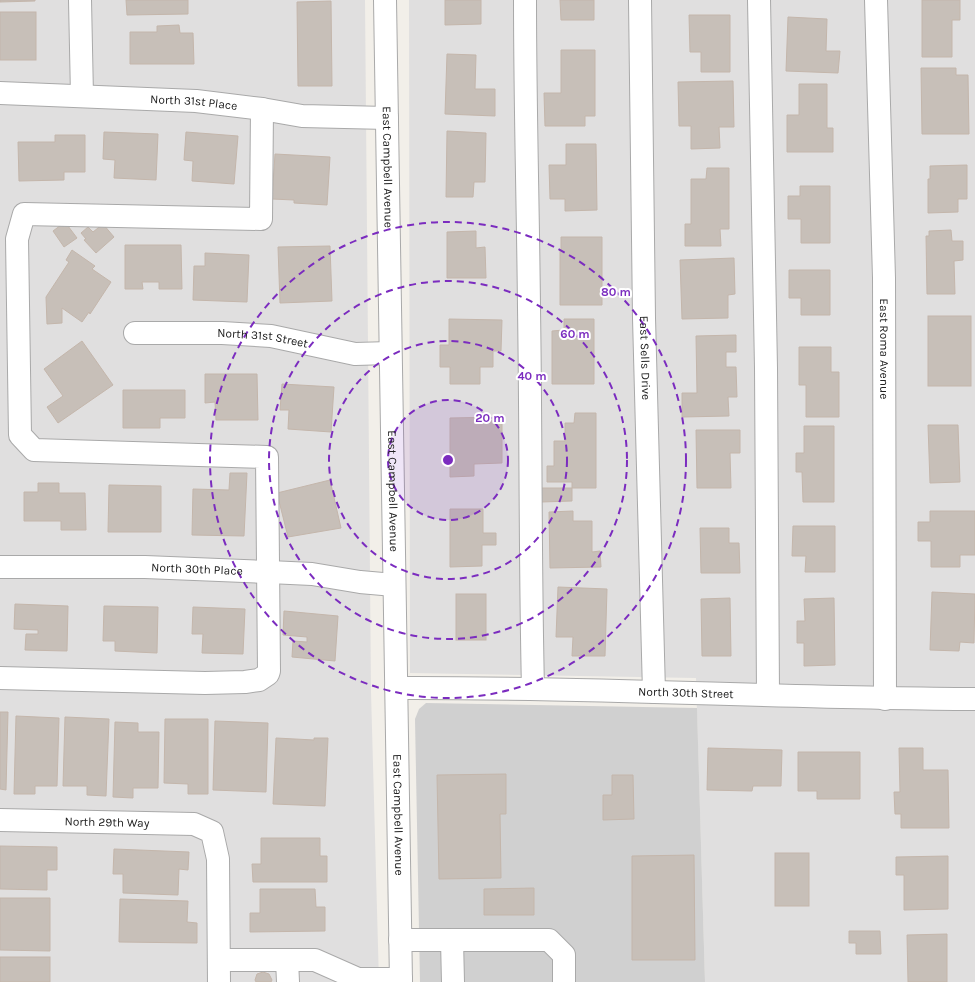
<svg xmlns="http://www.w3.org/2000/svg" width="975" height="982" viewBox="0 0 975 982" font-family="Karla,sans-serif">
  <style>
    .residential { fill: #e0dfdf }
    .religious { fill: #d0d0d0 }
    .building { fill: #c7bfb8; stroke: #c4b6ab }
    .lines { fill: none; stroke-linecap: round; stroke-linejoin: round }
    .minor-casing { stroke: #a9a9a9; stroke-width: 24 }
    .minor { stroke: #fff; stroke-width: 22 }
    .ring { fill: none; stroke: #7b2cbf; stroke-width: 2; stroke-dasharray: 7 5 }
    .labels { text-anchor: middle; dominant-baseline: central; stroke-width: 4; stroke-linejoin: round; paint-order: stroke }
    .street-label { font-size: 12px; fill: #222; stroke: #fff }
    .centre { fill: #7b2cbf; stroke: #fff; stroke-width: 2 }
    .ring-label { font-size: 12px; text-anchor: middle; font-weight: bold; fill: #7b2cbf; stroke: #fff; stroke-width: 4; stroke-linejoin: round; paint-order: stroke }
  </style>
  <rect width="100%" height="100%" fill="#f2efe9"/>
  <g class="residential">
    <path d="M0,0H365L371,692L379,982H0Z"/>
    <path d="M409,0H975V982H705L696,678L410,673Z"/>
  </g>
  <path class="religious" d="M426,703L697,708L705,982H420L415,719L419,709Z"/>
  <g class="building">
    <path d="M0,0H35V1L0,2Z"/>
    <path d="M126,0H188V14L127,15Z"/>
    <path d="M445,0H481V24L445,25Z"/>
    <path d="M560,0H594V20H561Z"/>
    <path d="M922,0H960V20H952V57H922Z"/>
    <path d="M331,1L332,86H298L297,2Z"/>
    <rect x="0" y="12" width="36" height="48"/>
    <path d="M689,15H730V72H701V52H690Z"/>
    <path d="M788,17L827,19L826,51H840L838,73L786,71Z"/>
    <path d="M179,25L180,33H193L194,64H130V32H157V26Z"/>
    <path d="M561,50H595V116H585V126H545L544,93H561Z"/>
    <path d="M447,54L476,55L475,89H495V116L445,114Z"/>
    <path d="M921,68H956V75H968L969,134H922Z"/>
    <path d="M733,81L734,127H719L720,148L691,149V126H679L678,82Z"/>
    <path d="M799,84H827V128H833V152H787V115H799Z"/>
    <path d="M447,131L486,133L485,182H474L473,197H446Z"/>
    <path d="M104,132L158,134L156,180L114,178L115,160L103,159Z"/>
    <path d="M186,132L238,136L234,184L192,181L193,161L184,160Z"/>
    <path d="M55,135H85V172H64V180L19,181L18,142H55Z"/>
    <path d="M566,144H596L597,210L565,211V199H550L549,165H566Z"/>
    <path d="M275,154L330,157L327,205L294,203V200L272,199Z"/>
    <path d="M967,165V199H958V212L928,213V179H930V166Z"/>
    <path d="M707,168H729V229H720L721,246H685V224H691V179H706Z"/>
    <path d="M800,186H830V243H801V219H788V196H800Z"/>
    <path d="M65,222L77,238L64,247L53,231Z"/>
    <path d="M103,224L114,237L96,253L84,240L86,239L81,233L88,227L93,232Z"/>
    <path d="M951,230L952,241H963V260L954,261L955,294H927L926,236H929V231Z"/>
    <path d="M476,231V248L485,247L486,278H447V232Z"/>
    <path d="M561,237H602V305H560V250H561Z"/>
    <path d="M125,245H181L182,289H159V282H142L143,289H125Z"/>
    <path d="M330,246L332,301L280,303L278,247Z"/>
    <path d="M72,250L95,266L92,269L111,282L90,314L89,312L82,322L62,308V323L47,324L46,297L69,262L66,260Z"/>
    <path d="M205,253L249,255L247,302L193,300L194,266H205Z"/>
    <path d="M734,258L735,294L728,295V318L682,319L680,260Z"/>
    <path d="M789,270H830V315H801V298H789Z"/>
    <rect x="928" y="316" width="43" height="70"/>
    <path d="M449,319L502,320L501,351H493V367H480V384H450V367H440V345H449Z"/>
    <path d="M564,319H594V384H552V331L564,330Z"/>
    <path d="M736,335V352H726V367H736L737,397H728L729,416L682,417V393H697L696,336Z"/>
    <path d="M82,341L113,385L58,423L47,407L63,396L44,369Z"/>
    <path d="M799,347H831V372H839V417H806V385H799Z"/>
    <path d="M205,374H257L258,420H216L215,402L205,403Z"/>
    <path d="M282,384L334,387L331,432L288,429L289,410H280Z"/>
    <path d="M123,390H185V418H160V428H123Z"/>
    <path d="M575,413H596V488H572V482H547V466H554V441H565V423H574Z"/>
    <path d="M502,417V463L474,464V476L450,477V418Z"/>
    <path d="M928,425H958L960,482L930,483Z"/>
    <path d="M804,426H834V502H803L802,472H796V453H804Z"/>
    <path d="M696,430H740V453H730L731,488H697Z"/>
    <path d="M230,473H247L244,536L192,535L193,489L229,490Z"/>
    <path d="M330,480L341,528L288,537L277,493Z"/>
    <path d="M38,483H59V493H85L86,530H61V521H24V492H38Z"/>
    <path d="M109,485L161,486V532H108Z"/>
    <path d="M541,488H572V501L541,502Z"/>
    <path d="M450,509H483V533H496V545H482V566L450,567Z"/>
    <path d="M573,511V521H592V552L600,551L601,567L550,568L549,512Z"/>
    <path d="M930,511H975V555H960V567H931V541H918V522H930Z"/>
    <path d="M793,526H835V572H805L806,556H792Z"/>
    <path d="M700,528H729V543H739L740,573H701Z"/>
    <path d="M558,587L607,589L605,656H572L573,637H556Z"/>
    <path d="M932,592L975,594L974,643L960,642L959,651L930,650Z"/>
    <rect x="456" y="594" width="30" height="46"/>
    <path d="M730,598L731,656H702L701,599Z"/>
    <path d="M834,598L835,665L804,666V643H797V621H805L804,599Z"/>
    <path d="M15,604L68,606L67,651L25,650L26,634H38V630L14,629Z"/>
    <path d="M104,606L158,607L157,653L115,651V641H103Z"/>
    <path d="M193,607L245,609L243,654L202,653L203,634H192Z"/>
    <path d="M284,611L338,616L335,661L292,657L293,641L307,642V637L283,635Z"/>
    <path d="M0,712H8L6,790L0,789Z"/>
    <path d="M16,716L59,718L57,786H35V794H14Z"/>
    <path d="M65,717L109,719L106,796L87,795V786H63Z"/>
    <path d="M165,719H208V794H188V784L164,783Z"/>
    <path d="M215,721L268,723L266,792L213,790Z"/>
    <path d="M115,722L138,723V732H159L158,788H133V798L113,797Z"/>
    <path d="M276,738L314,740V738H328L325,806L273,804Z"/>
    <path d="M708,748L782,750L781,786H753L752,791L707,790Z"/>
    <path d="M899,748H923V770H948L949,828H901V814H895L894,792H900Z"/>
    <path d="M798,752H860V799H817V791H798Z"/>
    <path d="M506,774V814H500L501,878L439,879L437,775Z"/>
    <path d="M612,775H633L634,819L603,820V795H612Z"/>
    <path d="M261,838H320V856H327V882H253L252,864H261Z"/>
    <path d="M0,846L57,847V870H47V890L0,889Z"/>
    <path d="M114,849L189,852L188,870L179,869L178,895L123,893V874H113Z"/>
    <rect x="775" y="853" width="34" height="53"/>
    <path d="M694,855L695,960H632V856Z"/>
    <path d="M948,856V909L904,910V875H896V857Z"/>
    <path d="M534,888V915H484V889Z"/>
    <path d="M260,889H315L316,907H325V931L250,932V913H260Z"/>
    <path d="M0,898H50V951L0,950Z"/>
    <path d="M120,899L188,901L187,922L197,923V943L119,942Z"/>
    <path d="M849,931H880L881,954H856V943H849Z"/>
    <path d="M947,934V982H908L907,935Z"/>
    <rect x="0" y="957" width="50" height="25"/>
    <path d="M263,972L269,974L272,980L271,982H256L255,980L257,974Z"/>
  </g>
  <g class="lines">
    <defs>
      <g id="minor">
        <path d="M80,0L82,96"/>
        <path id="s1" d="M385,0L401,982"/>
        <path d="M525,0C525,103 528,205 529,308C531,435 530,562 533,689"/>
        <path id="s2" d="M640,0L644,318L654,692"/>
        <path d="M759,0L766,368L768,695"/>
        <path id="s3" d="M876,0L884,278L885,699"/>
        <path id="s4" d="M0,93L196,101L262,109L302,116L387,118"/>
        <path id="s5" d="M135,333H222L271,336L355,354L390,353"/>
        <path id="s6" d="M0,567H145L269,572L312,574L360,582L394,585"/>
        <path d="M0,678L205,683L245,682L259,680L268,674L269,671L267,457L34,450L20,435L17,239L24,214L261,219L262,109"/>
        <path id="s7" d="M396,688C589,687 782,698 975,699"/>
        <path id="s8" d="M0,820L194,824L212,832L218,859L219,982"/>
        <path d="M400,940H452L453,982"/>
        <path d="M452,940H549L564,955V982"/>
        <path d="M219,960H315L358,979"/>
        <path d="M287,960L288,982"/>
        <path d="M352,982L358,979H401"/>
      </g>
    </defs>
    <use href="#minor" class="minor-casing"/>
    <use href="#minor" class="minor"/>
  </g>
  <circle cx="448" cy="460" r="60" fill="#7b2cbf" fill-opacity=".12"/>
  <g class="ring">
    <circle cx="448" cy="460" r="60"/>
    <circle cx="448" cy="460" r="119"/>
    <circle cx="448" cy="460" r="179"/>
    <circle cx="448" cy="460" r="238"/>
  </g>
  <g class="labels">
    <g class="street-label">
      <text stroke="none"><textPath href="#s4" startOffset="194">North 31st Place</textPath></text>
      <text stroke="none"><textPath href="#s1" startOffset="167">East Campbell Avenue</textPath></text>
      <text stroke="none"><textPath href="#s5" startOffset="128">North 31st Street</textPath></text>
      <text stroke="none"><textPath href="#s3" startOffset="349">East Roma Avenue</textPath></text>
      <text stroke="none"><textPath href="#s2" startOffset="358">East Sells Drive</textPath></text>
      <text stroke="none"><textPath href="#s1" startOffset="491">East Campbell Avenue</textPath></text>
      <text stroke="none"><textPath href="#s6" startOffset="197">North 30th Place</textPath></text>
      <text stroke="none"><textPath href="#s7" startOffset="290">North 30th Street</textPath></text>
      <text stroke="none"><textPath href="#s1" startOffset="815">East Campbell Avenue</textPath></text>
      <text stroke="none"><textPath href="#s8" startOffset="107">North 29th Way</textPath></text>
    </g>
  </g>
  <circle cx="448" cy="460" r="6" class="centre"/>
  <g class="ring-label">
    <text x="616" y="296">80 m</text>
    <text x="575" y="338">60 m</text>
    <text x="532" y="380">40 m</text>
    <text x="490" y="422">20 m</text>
  </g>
</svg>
